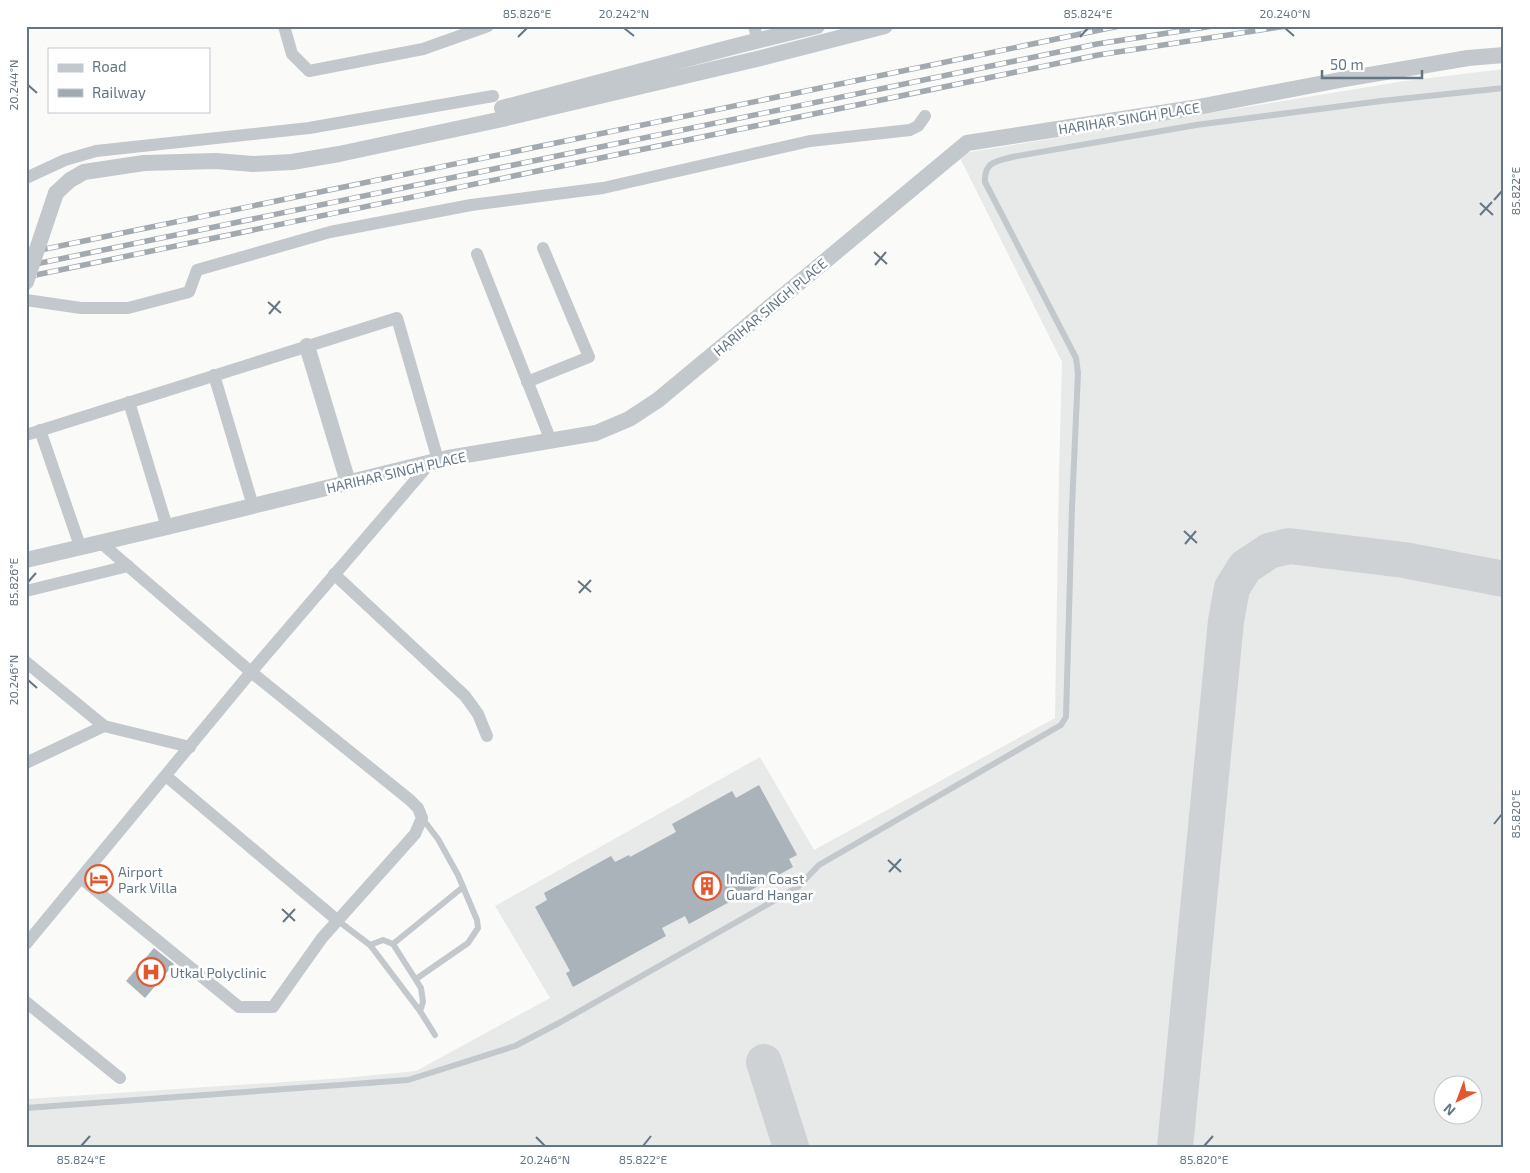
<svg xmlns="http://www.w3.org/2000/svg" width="1530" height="1173" viewBox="0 0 1530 1173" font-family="'Exo 2',sans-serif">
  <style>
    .built { fill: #e8e9e9; fill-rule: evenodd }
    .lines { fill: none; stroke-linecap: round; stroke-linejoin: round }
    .taxiway { stroke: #ced2d4; stroke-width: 36 }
    .building { fill: #aab3b9 }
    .service { stroke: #c3c8cc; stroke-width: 6 }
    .minor { stroke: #c3c8cc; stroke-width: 12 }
    .tertiary { stroke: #c3c8cc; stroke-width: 16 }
    .rail-casing { stroke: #a2aab0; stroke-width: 5.5 }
    .rail { stroke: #fff; stroke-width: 4; stroke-dasharray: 11; stroke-linecap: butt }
    .tertiary-bridge { stroke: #c3c8cc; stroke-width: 16 }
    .ticks { fill: none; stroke: #657683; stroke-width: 2 }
    .labels { text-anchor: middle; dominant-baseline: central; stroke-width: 5; stroke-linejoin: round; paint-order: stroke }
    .street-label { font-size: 14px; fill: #657683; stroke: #fff }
    .poi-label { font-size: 14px; fill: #657683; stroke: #fff; text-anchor: start }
    .neatline { fill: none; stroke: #657683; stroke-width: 2 }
    .ticks-label { font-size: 12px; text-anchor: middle; fill: #657683 }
  </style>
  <rect width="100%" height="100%" fill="#fafaf8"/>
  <path class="built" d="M1504,69V1147H26V1099L344,1078L416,1071L550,998L495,906L760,757L814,850L1055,718L1059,473L1062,362L958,154L1405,81ZM1442,1086H1472V1116H1442Z"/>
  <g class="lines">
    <g class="taxiway">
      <path d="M764,1062L791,1147"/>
      <path d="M1175,1147L1226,621L1232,588L1245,567L1269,551L1289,546L1404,560L1504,579"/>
    </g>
  </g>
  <g class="building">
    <path d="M759,785L797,855L789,859L793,867L689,924L685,916L662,928L666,936L573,987L566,973L570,971L535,907L547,900L544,893L611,856L615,862L629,855L630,857L676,832L672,824L732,791L736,798Z"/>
    <path d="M154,948L174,964L145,998L126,981Z"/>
  </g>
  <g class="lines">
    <g class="service">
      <path d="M337,920L370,945L420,1011L435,1035"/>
      <path d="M393,944L463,887"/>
      <path d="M370,945L383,940L393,944L421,988L423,1002L420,1011"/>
      <path d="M416,979L468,943L478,928L477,920L458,875L438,839L422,818"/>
      <path d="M26,1108L408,1080L515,1046L559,1023L798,887L819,865L1061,725L1066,717L1072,507L1078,373L1076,358L985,182C984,162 996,161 1012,157L1196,125L1381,101L1504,88"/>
    </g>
    <g class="minor">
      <path d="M284,26L292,54L309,71L423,49L488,26"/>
      <path d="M754,26L758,41"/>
      <path d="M26,178L65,160L96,151L309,128L493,96"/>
      <path d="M477,254L551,441"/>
      <path d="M26,300L81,308H128L189,292L197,270L330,232L471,205L603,188L810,141L910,130L918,126L925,116"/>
      <path d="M214,375L253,506"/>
      <path d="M527,382L589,357L543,248"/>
      <path d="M129,402L167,527"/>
      <path d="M40,430L80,546"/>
      <path d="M26,435L397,318L438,460"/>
      <path d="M100,542L251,672L431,462"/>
      <path d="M334,574L465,696L478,714L487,736"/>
      <path d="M26,591L128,566"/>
      <path d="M26,662L104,726"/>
      <path d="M26,763L104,726L190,747"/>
      <path d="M166,776L337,920"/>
      <path d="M26,944L251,672L410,800L418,808L422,818L415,834L322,938L273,1007H239L81,878"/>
      <path d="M26,1002L120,1078"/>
    </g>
    <g class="tertiary">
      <path d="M502,108L732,47L817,26"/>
      <path d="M56,193L70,180L84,172L144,163L216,161L253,164L292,162L339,154L498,120L761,58L885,26"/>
      <path d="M307,346L348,482"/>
      <path d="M26,560L167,527L448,458L596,433L629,419L658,400L967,143L1193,108L1345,79L1468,58L1504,55"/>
    </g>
    <defs>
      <g id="rail">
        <path d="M26,253L1119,26"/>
        <path d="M26,266L1097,44L1213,26"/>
        <path d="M26,277L1098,55L1286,26"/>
      </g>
    </defs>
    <use href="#rail" class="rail-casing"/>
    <use href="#rail" class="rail"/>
    <path class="tertiary-bridge" d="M26,282L56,193"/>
  </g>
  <path class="ticks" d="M624,28L634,36M1285,28L1294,36M518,37L527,28M1080,37L1088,28M28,85L37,93M1494,200L1502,191M1480,203L1493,215M1480,215L1492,202M874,252L887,264M875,265L886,252M268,302L281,313M269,314L280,301M1184,531L1197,543M1185,544L1196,531M578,581L591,592M28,582L36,573M579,593L591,580M28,680L37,688M1494,824L1502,814M888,860L901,872M889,872L901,859M282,909L295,921M283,922L295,909M536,1137L545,1146M81,1146L90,1136M643,1146L651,1136M1204,1146L1213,1136"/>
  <defs>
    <symbol id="hotel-ring" viewBox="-11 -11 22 22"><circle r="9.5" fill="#fff" stroke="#e4572e" stroke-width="1.5"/><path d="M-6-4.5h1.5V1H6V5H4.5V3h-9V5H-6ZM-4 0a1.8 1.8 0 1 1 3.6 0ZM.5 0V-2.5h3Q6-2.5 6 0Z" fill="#e4572e"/></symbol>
    <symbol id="building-ring" viewBox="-11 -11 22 22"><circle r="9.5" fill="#fff" stroke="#e4572e" stroke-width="1.5"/><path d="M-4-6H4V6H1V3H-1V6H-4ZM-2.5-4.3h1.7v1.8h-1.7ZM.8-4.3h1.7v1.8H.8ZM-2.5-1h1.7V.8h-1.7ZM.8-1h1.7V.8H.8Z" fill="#e4572e"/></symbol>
    <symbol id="hospital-ring" viewBox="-11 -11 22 22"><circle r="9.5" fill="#fff" stroke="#e4572e" stroke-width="1.5"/><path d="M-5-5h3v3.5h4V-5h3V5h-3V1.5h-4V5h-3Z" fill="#e4572e"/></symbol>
  </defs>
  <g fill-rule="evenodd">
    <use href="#hotel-ring" x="83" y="863" width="32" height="32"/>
    <use href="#building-ring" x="691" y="870" width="32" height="32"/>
    <use href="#hospital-ring" x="135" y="956" width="32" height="32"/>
  </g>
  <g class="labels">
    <g class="street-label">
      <text transform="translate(1129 118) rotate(-9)">HARIHAR SINGH PLACE</text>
      <text transform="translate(770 307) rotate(-40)">HARIHAR SINGH PLACE</text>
      <text transform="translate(396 472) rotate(-13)">HARIHAR SINGH PLACE</text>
    </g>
    <g class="poi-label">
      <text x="118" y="871">Airport<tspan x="118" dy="16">Park Villa</tspan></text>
      <text x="726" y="878">Indian Coast<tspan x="726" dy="16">Guard Hangar</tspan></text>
      <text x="170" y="972">Utkal Polyclinic</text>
    </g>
  </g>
  <rect width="1530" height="1173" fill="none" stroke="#ffffff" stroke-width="55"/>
  <rect x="48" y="48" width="162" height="65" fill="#ffffff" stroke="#c1c8cd"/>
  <rect x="58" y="64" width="25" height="8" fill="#c3c8cc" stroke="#c1c8cd"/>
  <text x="92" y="72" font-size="15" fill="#657683">Road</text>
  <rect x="58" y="89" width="25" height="8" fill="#a2aab0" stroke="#c1c8cd"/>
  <text x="92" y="98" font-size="15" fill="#657683">Railway</text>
  <g transform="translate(1458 1100) rotate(222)"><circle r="24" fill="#ffffff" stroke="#c1c8cd"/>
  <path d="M0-4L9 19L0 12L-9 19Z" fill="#e4572e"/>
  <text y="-8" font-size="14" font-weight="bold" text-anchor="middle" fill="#657683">N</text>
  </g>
  <path d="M1322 70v8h100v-8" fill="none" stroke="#657683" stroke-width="2.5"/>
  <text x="1330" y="70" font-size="15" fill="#657683" stroke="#ffffff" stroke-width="4" paint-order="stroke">50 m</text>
  <rect x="28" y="28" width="1474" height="1118" class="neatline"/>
  <g class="ticks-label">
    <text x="527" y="18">85.826°E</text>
    <text x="624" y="18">20.242°N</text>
    <text x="1088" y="18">85.824°E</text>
    <text x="1285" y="18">20.240°N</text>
    <text transform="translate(14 85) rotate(-90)" y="4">20.244°N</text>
    <text transform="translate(1516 191) rotate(-90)" y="4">85.822°E</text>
    <text transform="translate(14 582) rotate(-90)" y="4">85.826°E</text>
    <text transform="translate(14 680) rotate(-90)" y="4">20.246°N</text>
    <text transform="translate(1516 814) rotate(-90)" y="4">85.820°E</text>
    <text x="81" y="1164">85.824°E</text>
    <text x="545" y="1164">20.246°N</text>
    <text x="643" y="1164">85.822°E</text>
    <text x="1204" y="1164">85.820°E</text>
  </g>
</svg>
